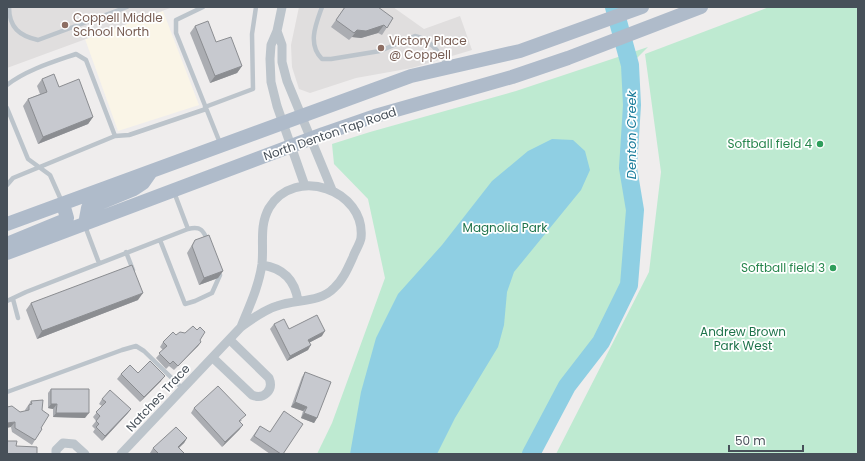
<svg xmlns="http://www.w3.org/2000/svg" width="865" height="461" font-family="Poppins,sans-serif">
  <style>
    .commercial { fill: #faf5e7 }
    .education { fill: #e0dede }
    .green { fill: #beead1 }
    .water { fill: #8fcfe3 }
    .lines { fill: none; stroke-linecap: round; stroke-linejoin: round }
    .river { stroke: #8fcfe3; stroke-width: 18 }
    .lane { stroke: #bcc4cb; stroke-width: 4.5 }
    .street { stroke: #bcc4cb; stroke-width: 9 }
    .primary { stroke: #afbbca; stroke-width: 14 }
    .wall { fill: #abadb2 }
    .shaded-wall { fill: #8b8d91 }
    .building { fill: #c7c9cf; stroke: #8b8d91 }
    .education-dot { fill: #8d6e63; stroke: #fff; stroke-width: 1.5 }
    .leisure-dot { fill: #2e9e5b; stroke: #fff; stroke-width: 1.5 }
    .labels { text-anchor: middle; stroke-width: 3.5; stroke-linejoin: round; paint-order: stroke }
    .education-label { font-size: 12px; fill: #785e54; stroke: #fff; text-anchor: start }
    .street-label { font-size: 12px; fill: #475059; stroke: #fff }
    .leisure-label { font-size: 12px; fill: #27864d; stroke: #fff; text-anchor: end }
    .park-label { font-size: 12px; fill: #1e734b; stroke: #fff }
    .water-label { font-size: 13px; font-style: italic; fill: #187b9a; stroke: #fff }
  </style>
  <rect width="100%" height="100%" fill="#efeded"/>
  <!-- commercial -->
  <path class="commercial" d="M 163,11 L 199,105 L 118,131 L 85,39 Z"/>
  <!-- education -->
  <path class="education" d="M 7,7 L 173,7 L 7,68 Z
    M 299,7 L 393,7 L 424,29 L 460,16 L 472,50 L 412,68 L 356,78 L 310,93 L 299,89 L 292,67 L 291,45 Z"/>
  <!-- green -->
  <path class="green" d="M 769,7 L 858,7 L 858,454 L 556,454 L 649,272 L 661,172 L 645,54 Z
    M 648,47 L 630,65 L 632,105 L 628,168 L 635,210 L 629,285 L 601,342 L 567,386 L 531,454 L 317,454 L 332,423 L 385,278 L 368,199 L 334,164 L 332,144 L 370,132 L 516,91 Z"/>
  <!-- water -->
  <path class="water" d="M 552,139 L 573,140 L 585,151 L 590,170 L 581,190 L 514,272 L 507,292 L 504,325 L 498,347 L 455,418 L 437,454 L 350,454 L 361,392 L 376,338 L 398,294 L 442,245 L 492,181 L 528,151 Z"/>
  <g class="lines">
    <!-- river -->
    <path class="river" d="M 531,454 L 567,386 L 601,342 L 629,285 L 635,210 L 628,168 L 632,105 L 630,65 L 614,7"/>
    <!-- lane -->
    <path class="lane" d="M 9,7 C 9,28 20,36 38,40 L 127,7
      M 203,7 L 176,20 L 176,33 L 220,143
      M 322,7 C 316,24 307,44 322,59 L 331,59 L 380,51 L 415,36 C 431,40 440,52 447,66
      M 7,85 C 26,70 53,62 76,54 L 86,60 L 115,136
      M 205,107 L 253,89 L 252,34 L 256,7
      M 7,108 L 28,159 L 50,175 L 62,202
      M 7,185 L 13,178 L 115,136 L 129,135 L 206,109
      M 85,226 L 99,263
      M 188,229 C 201,226 203,230 208,241
      M 160,240 L 185,304 L 195,301 L 212,293 L 220,275 L 218,271
      M 126,252 L 133,270
      M 13,299 L 18,318
      M 7,301 L 26,292 L 188,229 L 174,192
      M 7,392 L 122,350 L 136,346 L 144,351 L 183,389"/>
    <!-- street -->
    <path class="street" d="M 282,7 L 277,31 L 271,45 L 270,59 L 271,82 L 277,106 L 305,186
      M 277,31 L 282,45 L 282,62 L 287,81 L 332,190
      M 262,265 C 283,268 295,280 298,301
      M 213,358 L 252,395 C 264,400 274,390 269,378 L 230,340
      M 56,454 L 56,450 L 63,443 L 74,444 L 85,454
      M 121,454 L 241,327 C 252,319 264,310 277,306 C 296,299 320,303 334,288 C 343,280 348,268 353,257 C 355,251 360,244 361,238 C 366,190 295,165 269,208 C 259,226 264,244 262,264 C 259,286 249,307 241,327"/>
    <!-- primary -->
    <path class="primary" d="M 7,224 L 411,76 L 520,51 L 642,7
      M 85,224 L 88,208 L 134,189 L 143,183 L 150,173
      M 7,244 L 63,221 L 67,218 L 63,204
      M 7,253 L 323,134 L 375,116 L 512,77 L 568,58 L 701,7"/>
  </g>
  <!-- wall -->
  <path class="wall" d="M 345,7 L 393,18 L 382,35 L 378,33 L 361,38 L 352,37 L 349,40 L 331,27 Z
    M 195,26 L 242,66 L 237,73 L 210,83 L 190,33 Z
    M 42,79 L 59,87 L 93,117 L 88,124 L 38,144 L 23,106 L 28,99 L 40,94 L 37,86 Z
    M 195,240 L 223,271 L 218,278 L 199,285 L 187,253 Z
    M 138,300 L 37,339 L 26,310 L 31,303 Z
    M 274,324 L 289,329 L 322,336 L 310,342 L 308,350 L 287,361 L 270,329 Z
    M 200,340 L 201,342 L 198,346 L 174,370 L 169,366 L 166,369 L 156,358 L 163,350 L 160,347 L 163,342 Z
    M 305,372 L 317,418 L 314,423 L 301,418 L 303,411 L 291,407 L 302,377 Z
    M 138,373 L 161,381 L 140,402 L 117,379 L 121,374 Z
    M 51,389 L 85,418 L 53,417 L 53,409 L 48,408 L 48,393 Z
    M 102,399 L 131,409 L 127,414 L 102,441 L 93,432 L 95,429 L 92,426 L 96,421 L 93,417 L 102,406 L 99,404 Z
    M 31,401 L 41,428 L 35,440 L 32,445 L 12,432 L 11,427 L 20,412 L 25,411 L 25,410 Z
    M 194,408 L 242,420 L 240,422 L 243,425 L 239,430 L 222,447 L 191,413 Z
    M 260,426 L 283,454 L 270,454 L 250,440 Z
    M 187,438 L 184,443 L 179,448 L 185,454 L 151,454 L 150,453 L 153,448 Z"/>
  <!-- shaded-wall -->
  <path class="shaded-wall" d="M 384,25 L 378,33 L 361,38 L 352,37 L 357,30 Z
    M 242,66 L 237,73 L 210,83 L 215,76 Z
    M 93,117 L 88,124 L 38,144 L 43,137 Z
    M 223,271 L 218,278 L 199,285 L 204,278 Z
    M 143,293 L 138,300 L 37,339 L 42,331 Z
    M 325,331 L 322,336 L 305,345 L 308,340 Z
    M 201,342 L 198,346 L 174,370 L 178,366 Z
    M 311,345 L 308,350 L 287,361 L 290,356 Z
    M 165,376 L 161,381 L 140,402 L 144,397 Z
    M 295,402 L 307,407 L 303,411 L 291,407 Z
    M 51,404 L 57,404 L 53,409 L 48,408 Z
    M 131,409 L 127,414 L 102,441 L 105,436 Z
    M 56,413 L 89,413 L 85,418 L 53,417 Z
    M 304,413 L 317,418 L 314,423 L 301,418 Z
    M 15,422 L 11,427 L 7,428 L 7,423 Z
    M 243,425 L 239,430 L 222,447 L 225,442 Z
    M 187,438 L 184,443 L 174,452 L 178,447 Z"/>
  <!-- building -->
  <path class="building" d="M 345,7 L 378,7 L 393,18 L 387,28 L 384,25 L 366,31 L 357,30 L 354,33 L 336,20 Z
    M 208,21 L 216,42 L 231,37 L 242,66 L 215,76 L 195,26 Z
    M 54,74 L 59,87 L 79,79 L 93,117 L 43,137 L 28,99 L 47,92 L 42,79 Z
    M 209,235 L 223,271 L 204,278 L 192,246 L 195,240 Z
    M 132,265 L 143,293 L 42,331 L 31,303 Z
    M 317,315 L 325,331 L 308,340 L 311,345 L 290,356 L 274,324 L 284,319 L 289,329 Z
    M 193,326 L 197,330 L 200,327 L 205,332 L 200,340 L 201,342 L 178,366 L 173,361 L 170,364 L 159,353 L 167,346 L 163,342 L 173,332 L 176,335 L 180,332 L 185,333 Z
    M 150,361 L 165,376 L 144,397 L 121,374 L 130,365 L 138,373 Z
    M 305,372 L 331,382 L 317,418 L 304,413 L 307,407 L 295,402 Z
    M 218,386 L 246,415 L 239,421 L 243,425 L 225,442 L 194,408 Z
    M 51,389 L 89,389 L 89,413 L 56,413 L 57,404 L 51,404 Z
    M 110,390 L 131,409 L 105,436 L 96,427 L 99,424 L 96,421 L 100,416 L 96,412 L 106,402 L 102,399 Z
    M 43,400 L 42,410 L 49,415 L 41,428 L 42,429 L 35,440 L 15,428 L 15,422 L 7,423 L 7,407 L 12,406 L 20,412 L 29,410 L 29,405 L 32,404 L 31,401 Z
    M 284,411 L 303,424 L 283,454 L 281,454 L 254,436 L 260,426 L 270,432 Z
    M 176,427 L 187,438 L 178,447 L 185,454 L 159,454 L 153,448 Z
    M 7,441 L 17,441 L 16,446 L 37,447 L 37,454 L 7,454 Z"/>
  <!-- markers -->
  <g class="education-dot">
    <circle cx="65" cy="25" r="4"/>
    <circle cx="381" cy="48" r="4"/>
  </g>
  <g class="leisure-dot">
    <circle cx="820" cy="144" r="4"/>
    <circle cx="833" cy="268" r="4"/>
  </g>
  <g class="labels">
    <!-- education labels -->
    <g class="education-label">
      <text x="73" y="22">Coppell Middle<tspan x="73" dy="14">School North</tspan></text>
      <text x="389" y="45">Victory Place<tspan x="389" dy="14">@ Coppell</tspan></text>
    </g>
    <!-- street labels -->
    <g class="street-label">
      <text transform="translate(330 134) rotate(-19)" y="4">North Denton Tap Road</text>
      <text transform="translate(158 398) rotate(-47)" y="4">Natches Trace</text>
    </g>
    <!-- leisure labels -->
    <g class="leisure-label">
      <text x="812" y="148">Softball field 4</text>
      <text x="825" y="272">Softball field 3</text>
    </g>
    <!-- park labels -->
    <g class="park-label">
      <text x="505" y="232">Magnolia Park</text>
      <text x="743" y="336">Andrew Brown<tspan x="743" dy="14">Park West</tspan></text>
    </g>
    <!-- water labels -->
    <g class="water-label">
      <text transform="translate(631 135) rotate(-90)" y="5">Denton Creek</text>
    </g>
  </g>
  <!-- border -->
  <rect width="865" height="461" fill="none" stroke="#475059" stroke-width="16"/>
  <!-- scale -->
  <path d="M729 445v6h74v-6" fill="none" stroke="#475059" stroke-width="2"/>
  <text x="735" y="445" font-size="12" fill="#475059" stroke="#ffffff" stroke-width="3" paint-order="stroke">50 m</text>
</svg>
